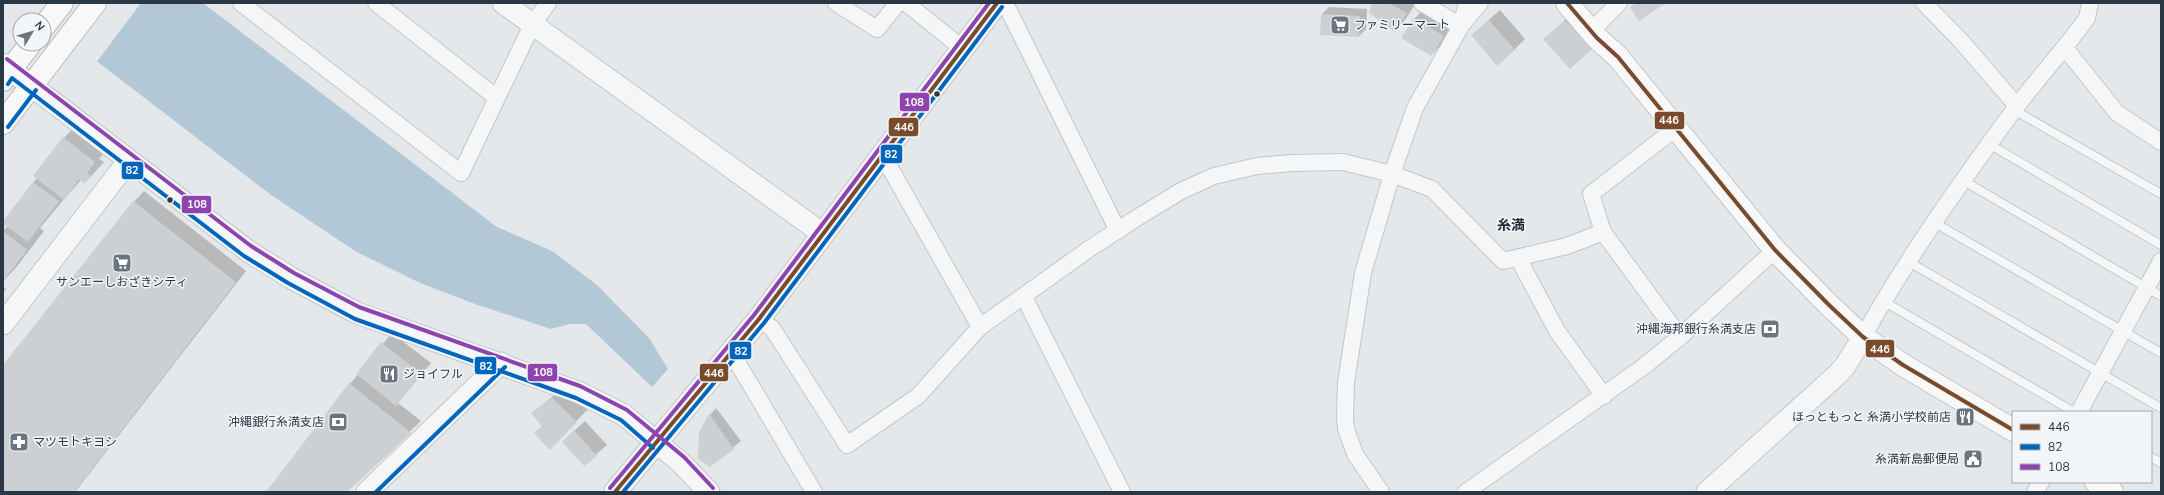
<svg xmlns="http://www.w3.org/2000/svg" width="2164" height="495" font-family="'Nunito Sans','Noto Sans JP',sans-serif">
  <style>
    .water { fill: #b3c8d6 }
    .pier { fill: #e5e8ea }
    .shadow { fill: #0003 }
    .building { fill: #cdd0d3 }
    .lines { fill: none; stroke-linecap: round; stroke-linejoin: round }
    .service-casing { stroke: #c3c6c8; stroke-width: 10 }
    .minor-casing { stroke: #c3c6c8; stroke-width: 18 }
    .tertiary-casing { stroke: #c3c6c8; stroke-width: 23 }
    .secondary-casing { stroke: #c3c6c8; stroke-width: 24 }
    .primary-casing { stroke: #c1c5c8; stroke-width: 24 }
    .trunk-casing { stroke: #b7bbbf; stroke-width: 24 }
    .service { stroke: #f4f6f7; stroke-width: 8 }
    .minor { stroke: #f4f6f7; stroke-width: 16 }
    .tertiary { stroke: #f4f6f7; stroke-width: 21 }
    .secondary { stroke: #f8f8f8; stroke-width: 22 }
    .primary { stroke: #f8f8f8; stroke-width: 22 }
    .trunk { stroke: #f8f8f8; stroke-width: 22 }
    .bus-1-casing { stroke: #f3f6f9; stroke-width: 7 }
    .bus-2-casing { stroke: #f3f6f9; stroke-width: 7 }
    .bus-3-casing { stroke: #f3f6f9; stroke-width: 7 }
    .bus-1 { stroke: #7a4b2a; stroke-width: 4 }
    .bus-2 { stroke: #0065bd; stroke-width: 4 }
    .bus-3 { stroke: #8e44ad; stroke-width: 4 }
    .bus-dot { fill: #2a3745; stroke: #f3f6f9; stroke-width: 1.5 }
    .labels { text-anchor: middle; stroke-width: 3; stroke-linejoin: round; paint-order: stroke }
    .poi-label { font-size: 12px; fill: #2a3745; stroke: #f3f6f9; text-anchor: end }
    .quarter-label { font-size: 14px; font-weight: bold; fill: #1c2836; stroke: #f3f6f9 }
    .line-badge { stroke: #f3f6f9; stroke-width: 1.5 }
    .badge-label { font-size: 11px; text-anchor: middle; font-weight: bold; fill: #fff }
  </style>
  <rect width="100%" height="100%" fill="#e5e8ea"/>
  <!-- water -->
  <path class="water" d="M 21,3 L 203,3 L 497,227 L 552,251 L 597,285 L 649,338 L 668,369 L 652,387 L 586,324 L 570,324 L 551,329 L 475,304 L 420,283 L 355,251 L 271,195 Z"/>
  <!-- pier -->
  <path class="pier" d="M 19,3 L 141,3 L 96,63 Z"/>
  <!-- shadow -->
  <path class="shadow" d="M 1373,3 L 1416,3 L 1405,20 L 1395,31 Z
    M 1329,7 L 1367,9 L 1366,29 L 1359,36 L 1322,14 Z
    M 1425,8 L 1453,25 L 1441,45 L 1431,55 L 1403,37 L 1415,18 Z
    M 1500,10 L 1525,39 L 1514,50 L 1472,35 Z
    M 1576,10 L 1601,38 L 1591,49 L 1555,29 Z
    M 77,124 L 108,148 L 99,159 L 104,162 L 85,183 L 81,180 L 65,198 L 40,228 L 44,231 L 15,269 L 3,281 L 3,231 L 8,226 L 3,223 L 37,178 L 64,138 Z
    M 144,191 L 246,271 L 75,492 L 3,492 L 3,367 L 134,202 Z
    M 3,287 L 6,289 L 3,293 Z
    M 392,333 L 431,363 L 398,403 L 421,421 L 346,492 L 268,492 L 350,384 Z
    M 566,385 L 589,408 L 563,435 L 543,426 L 533,413 Z
    M 716,408 L 741,441 L 710,466 L 700,432 L 710,415 Z
    M 585,421 L 607,445 L 584,465 L 574,431 Z"/>
  <!-- building -->
  <path class="building" d="M 1372,3 L 1388,3 L 1407,13 L 1395,32 L 1369,13 Z
    M 1636,3 L 1666,3 L 1639,21 L 1630,7 Z
    M 1321,14 L 1360,16 L 1359,37 L 1320,35 Z
    M 1414,18 L 1444,36 L 1431,56 L 1401,38 Z
    M 1489,20 L 1515,50 L 1497,66 L 1471,35 Z
    M 1565,20 L 1592,49 L 1570,69 L 1543,39 Z
    M 63,137 L 95,162 L 87,173 L 91,176 L 85,184 L 79,179 L 64,200 L 33,176 Z
    M 33,182 L 59,201 L 28,242 L 3,224 L 3,221 Z
    M 133,201 L 236,282 L 74,492 L 3,492 L 3,365 Z
    M 3,231 L 27,250 L 3,281 Z
    M 381,342 L 421,374 L 396,406 L 356,374 Z
    M 349,383 L 411,433 L 347,492 L 266,492 Z
    M 552,398 L 577,422 L 550,450 L 534,433 L 542,426 L 531,413 Z
    M 709,414 L 734,449 L 710,467 L 698,459 L 699,432 Z
    M 574,430 L 597,456 L 584,466 L 562,442 Z"/>
  <g class="lines">
    <!-- service casing -->
    <g class="service-casing">
      <path id="service" d="M 2014,110 L 2161,194
        M 1989,144 L 2161,245
        M 1964,181 L 2161,296
        M 1935,223 L 2161,353
        M 1909,262 L 2161,408
        M 1883,301 L 2074,412
        M 2151,457 L 2161,463"/>
    </g>
    <!-- minor casing -->
    <g class="minor-casing">
      <path id="minor" d="M 241,3 L 461,173 L 532,25 L 548,3
        M 376,3 L 497,98
        M 836,3 L 877,29 L 898,3
        M 906,3 L 962,48
        M 1005,3 L 1118,231
        M 1422,3 L 1461,26
        M 1924,3 L 1962,42 L 2017,106
        M 1463,23 L 1480,3
        M 1598,24 L 1619,3
        M 2065,48 L 2117,113 L 2161,142
        M 882,154 L 980,327
        M 1603,232 L 1680,337
        M 1518,258 L 1557,331 L 1604,396
        M 1024,297 L 1122,492
        M 759,319 L 772,328 L 847,445 L 918,396 L 980,327 L 1089,249 L 1135,219 L 1181,191 L 1214,176 L 1257,166 L 1292,163 L 1343,162 L 1392,174 L 1432,189 L 1503,261 L 1567,246 L 1603,232 L 1591,194 L 1676,128
        M 1863,337 C 1907,258 1960,183 2014,110 C 2037,79 2064,50 2087,18 L 2090,3
        M 731,355 L 740,367 L 814,492
        M 2079,412 L 2161,261
        M 1381,492 L 1355,454 L 1346,429 L 1345,418 L 1346,382 L 1363,273 L 1392,174 L 1415,108 L 1461,26 L 1467,3
        M 1466,492 L 1643,367 L 1680,337 L 1775,250
        M 2035,492 L 2041,482"/>
    </g>
    <!-- tertiary casing -->
    <g class="tertiary-casing">
      <path id="tertiary" d="M 503,3 L 823,234
        M 3,64 L 248,251 L 291,278 L 357,313 L 578,392 L 624,415 L 680,462 L 709,492
        M 3,324 L 129,160
        M 367,492 L 501,363
        M 1707,492 L 1838,374 L 1845,366 L 1863,337"/>
    </g>
    <!-- secondary casing -->
    <g class="secondary-casing">
      <path id="secondary" d="M 615,492 L 759,319 L 997,3"/>
    </g>
    <!-- primary casing -->
    <g class="primary-casing">
      <path id="primary" d="M 1567,3 L 1597,38 L 1618,57 L 1775,250 L 1829,305 L 1863,337 L 1903,365 L 2013,430
        M 2096,482 L 2112,492"/>
    </g>
    <!-- trunk casing -->
    <g class="trunk-casing">
      <path id="trunk" d="M 44,26 L 62,3
        M 3,80 L 30,44
        M 3,123 L 95,3"/>
    </g>
    <!-- service -->
    <use href="#service" class="service"/>
    <!-- minor -->
    <use href="#minor" class="minor"/>
    <!-- tertiary -->
    <use href="#tertiary" class="tertiary"/>
    <!-- secondary -->
    <use href="#secondary" class="secondary"/>
    <!-- primary -->
    <use href="#primary" class="primary"/>
    <!-- trunk -->
    <use href="#trunk" class="trunk"/>
    <!-- bus-1 casing -->
    <g class="bus-1-casing">
      <path id="bus-1" d="M 1567,3 L 1597,38 L 1618,57 L 1775,250 L 1829,305 L 1863,337 L 1903,365 L 2013,430
        M 615,492 L 759,319 L 997,3"/>
    </g>
    <!-- bus-2 casing -->
    <g class="bus-2-casing">
      <path id="bus-2" d="M 8,84 L 12,78 L 244,256 L 288,283 L 355,319 L 576,398 L 621,420 L 653,448
        M 8,127 L 36,90
        M 376,492 L 505,367
        M 623,492 L 764,323 L 1002,7"/>
    </g>
    <!-- bus-3 casing -->
    <g class="bus-3-casing">
      <path id="bus-3" d="M 7,59 L 251,246 L 294,273 L 359,307 L 580,386 L 627,410 L 684,457 L 713,488
        M 610,488 L 754,315 L 989,3"/>
    </g>
    <!-- bus-1 -->
    <use href="#bus-1" class="bus-1"/>
    <!-- bus-2 -->
    <use href="#bus-2" class="bus-2"/>
    <!-- bus-3 -->
    <use href="#bus-3" class="bus-3"/>
  </g>
  <!-- icons -->
  <defs>
    <g id="supermarket-square" transform="scale(1)"><rect x="-9" y="-9" width="18" height="18" rx="4" fill="#6b757f" stroke="#f3f6f9"/><path d="M-6-5.5h2.5l.6 2H6L4.5 2H-2.5L-4.4-4H-6ZM-1.5 3.2a1.3 1.3 0 1 0 .1 0ZM3 3.2a1.3 1.3 0 1 0 .1 0Z" fill="#fff"/></g>
    <g id="bank-square" transform="scale(1)"><rect x="-9" y="-9" width="18" height="18" rx="4" fill="#6b757f" stroke="#f3f6f9"/><path d="M-6-4H6V4H-6ZM0-2.3a2.3 2.3 0 1 0 0 4.6a2.3 2.3 0 1 0 0-4.6Z" fill="#fff"/></g>
    <g id="restaurant-square" transform="scale(1)"><rect x="-9" y="-9" width="18" height="18" rx="4" fill="#6b757f" stroke="#f3f6f9"/><path d="M-5-6h1v4h1v-4h1v4h1v-4h1v5L-1.5 .5V6h-2V.5L-5-1ZM5-6V6H3V1.5H1.5Q1.5-4 5-6Z" fill="#fff"/></g>
    <g id="pharmacy-square" transform="scale(1)"><rect x="-9" y="-9" width="18" height="18" rx="4" fill="#6b757f" stroke="#f3f6f9"/><path d="M-2-6h4v4h4v4h-4v4h-4v-4h-4v-4h4Z" fill="#fff"/></g>
    <g id="civic-square" transform="scale(1)"><rect x="-9" y="-9" width="18" height="18" rx="4" fill="#6b757f" stroke="#f3f6f9"/><path d="M-.6-6.5H3V-4.5H.6V-3L4-1V1h2V6H-6V1h2V-1L-.6-3ZM-1.2 2.5V6h2.4V2.5Z" fill="#fff"/></g>
  </defs>
  <g fill-rule="evenodd">
    <use href="#supermarket-square" x="1340" y="25"/>
    <use href="#supermarket-square" x="122" y="263"/>
    <use href="#bank-square" x="1770" y="329"/>
    <use href="#restaurant-square" x="389" y="374"/>
    <use href="#restaurant-square" x="1965" y="417"/>
    <use href="#bank-square" x="338" y="422"/>
    <use href="#pharmacy-square" x="19" y="442"/>
    <use href="#civic-square" x="1973" y="459"/>
  </g>
  <!-- markers -->
  <g class="bus-dot">
    <circle cx="937" cy="94" r="3.5"/>
    <circle cx="170" cy="200" r="3.5"/>
  </g>
  <g class="labels">
    <!-- poi labels -->
    <g class="poi-label">
      <text x="1354" y="29" text-anchor="start">ファミリーマート</text>
      <text x="122" y="286" text-anchor="middle">サンエーしおざきシティ</text>
      <text x="1756" y="333">沖縄海邦銀行糸満支店</text>
      <text x="403" y="378" text-anchor="start">ジョイフル</text>
      <text x="1951" y="421">ほっともっと 糸満小学校前店</text>
      <text x="324" y="426">沖縄銀行糸満支店</text>
      <text x="33" y="446" text-anchor="start">マツモトキヨシ</text>
      <text x="1959" y="463">糸満新島郵便局</text>
    </g>
    <!-- quarter labels -->
    <g class="quarter-label">
      <text x="1511" y="230">糸満</text>
    </g>
  </g>
  <g class="line-badge">
    <rect x="899" y="92" width="31" height="20" rx="4" fill="#8e44ad"/>
    <rect x="1654" y="111" width="31" height="19" rx="4" fill="#7a4b2a"/>
    <rect x="888" y="117" width="31" height="20" rx="4" fill="#7a4b2a"/>
    <rect x="880" y="144" width="23" height="20" rx="4" fill="#0065bd"/>
    <rect x="121" y="161" width="23" height="19" rx="4" fill="#0065bd"/>
    <rect x="181" y="195" width="31" height="19" rx="4" fill="#8e44ad"/>
    <rect x="1865" y="339" width="30" height="19" rx="4" fill="#7a4b2a"/>
    <rect x="729" y="341" width="23" height="19" rx="4" fill="#0065bd"/>
    <rect x="474" y="356" width="23" height="19" rx="4" fill="#0065bd"/>
    <rect x="527" y="363" width="31" height="19" rx="4" fill="#8e44ad"/>
    <rect x="699" y="363" width="30" height="19" rx="4" fill="#7a4b2a"/>
  </g>
  <g class="badge-label">
    <text x="914" y="106">108</text>
    <text x="1669" y="124">446</text>
    <text x="904" y="131">446</text>
    <text x="891" y="158">82</text>
    <text x="132" y="174">82</text>
    <text x="197" y="208">108</text>
    <text x="1880" y="353">446</text>
    <text x="741" y="355">82</text>
    <text x="486" y="370">82</text>
    <text x="543" y="376">108</text>
    <text x="714" y="377">446</text>
  </g>
  <!-- border -->
  <rect width="2164" height="495" fill="none" stroke="#2a3745" stroke-width="8"/>
  <!-- legend -->
  <rect x="2012" y="411" width="140" height="72" fill="#f3f6f9" stroke="#a3aab1"/>
  <rect x="2020" y="424" width="20" height="6" fill="#7a4b2a" stroke="#a3aab1"/>
  <text x="2048" y="431" font-size="12" fill="#2a3745">446</text>
  <rect x="2020" y="444" width="20" height="6" fill="#0065bd" stroke="#a3aab1"/>
  <text x="2048" y="451" font-size="12" fill="#2a3745">82</text>
  <rect x="2020" y="464" width="20" height="6" fill="#8e44ad" stroke="#a3aab1"/>
  <text x="2048" y="471" font-size="12" fill="#2a3745">108</text>
  <!-- north arrow -->
  <g transform="translate(32 32) rotate(52)"><circle r="19" fill="#f3f6f9" stroke="#a3aab1"/>
  <path d="M0-3L7 15L0 10L-7 15Z" fill="#6b757f"/>
  <text y="-6" font-size="11" font-weight="bold" text-anchor="middle" fill="#2a3745">N</text>
  </g>
</svg>
